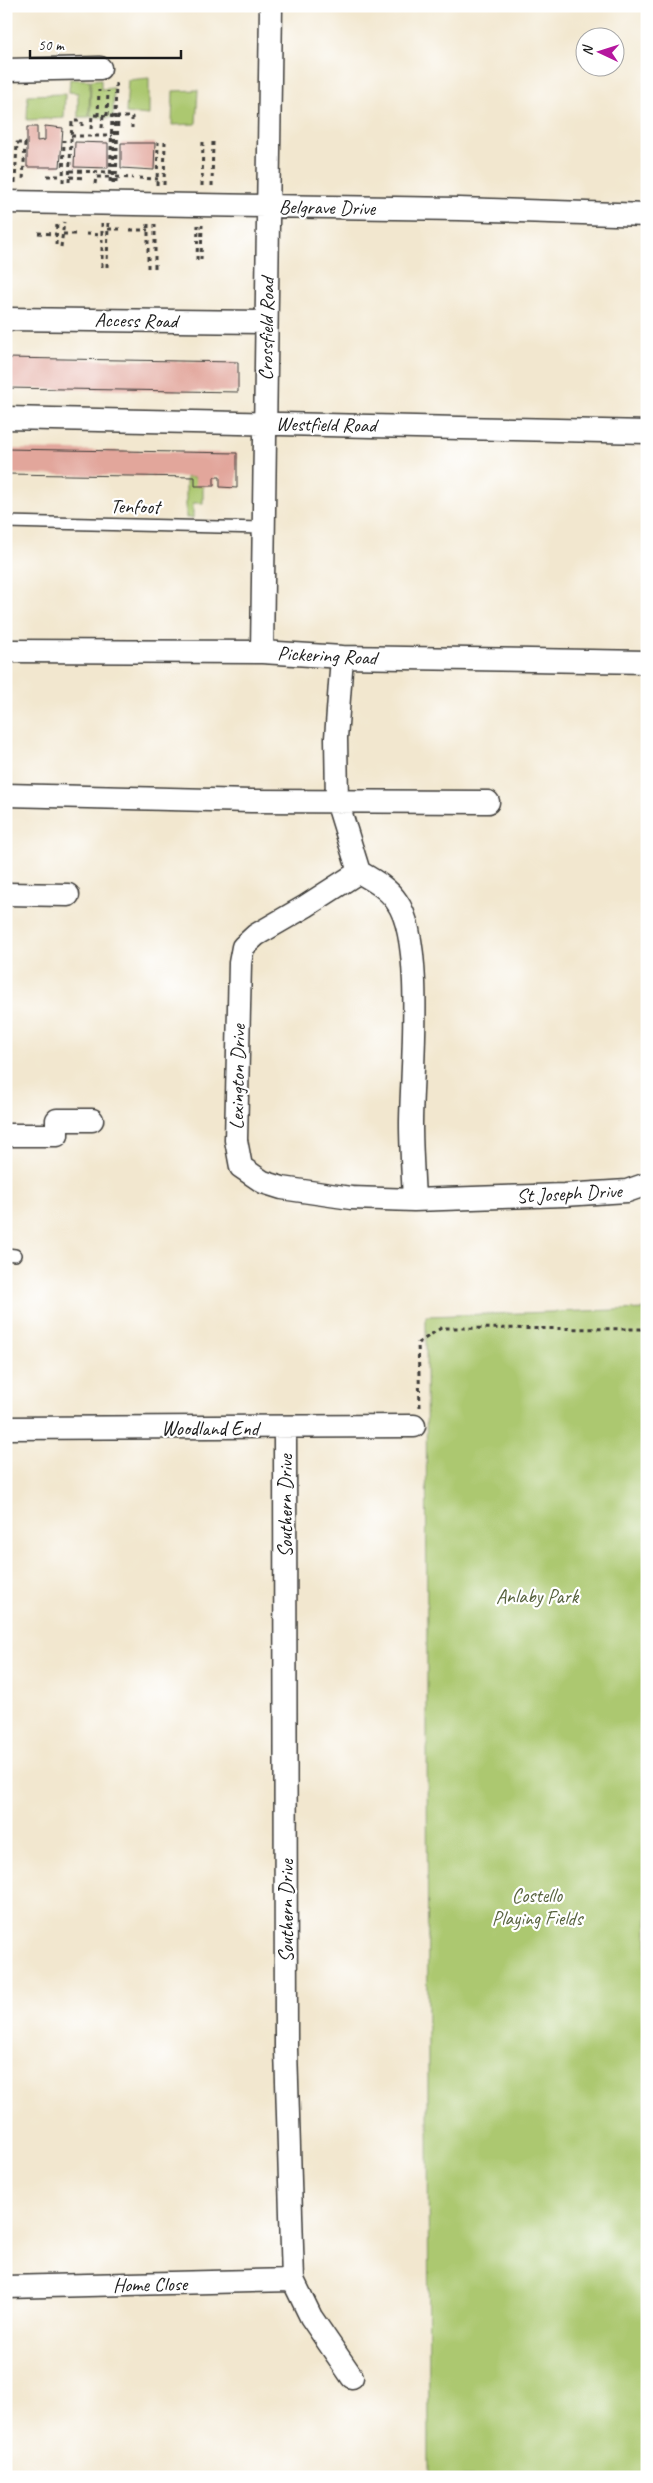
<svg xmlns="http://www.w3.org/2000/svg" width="653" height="2483" font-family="Caveat,sans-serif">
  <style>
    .green { fill: #acc86f; stroke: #647246 }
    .building { fill: #e2a69b }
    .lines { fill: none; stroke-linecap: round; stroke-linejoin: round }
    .service-casing { stroke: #3c3a37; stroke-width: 14 }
    .minor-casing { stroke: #3c3a37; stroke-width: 25 }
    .path { stroke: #3c3a37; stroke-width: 3; stroke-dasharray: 4 4; stroke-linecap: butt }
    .service { stroke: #fff; stroke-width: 11 }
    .minor { stroke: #fff; stroke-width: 22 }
    .labels { text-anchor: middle; stroke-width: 4.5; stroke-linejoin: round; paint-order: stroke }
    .street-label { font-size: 20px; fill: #1c1c1c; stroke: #fff }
    .park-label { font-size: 20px; fill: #56613d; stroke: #fff }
  </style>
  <rect width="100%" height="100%" fill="#fff"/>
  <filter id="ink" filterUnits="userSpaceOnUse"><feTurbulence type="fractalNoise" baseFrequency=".02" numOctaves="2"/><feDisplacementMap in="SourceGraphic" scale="10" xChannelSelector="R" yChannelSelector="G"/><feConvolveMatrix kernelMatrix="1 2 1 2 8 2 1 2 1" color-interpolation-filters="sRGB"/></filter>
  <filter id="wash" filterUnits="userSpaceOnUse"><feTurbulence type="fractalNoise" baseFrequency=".0096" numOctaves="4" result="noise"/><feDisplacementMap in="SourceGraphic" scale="20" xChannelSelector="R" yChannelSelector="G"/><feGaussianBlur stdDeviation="1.12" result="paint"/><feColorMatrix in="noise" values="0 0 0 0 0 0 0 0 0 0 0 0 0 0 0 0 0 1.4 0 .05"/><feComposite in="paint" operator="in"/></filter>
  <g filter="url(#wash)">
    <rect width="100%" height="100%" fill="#f2e7cf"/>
    <!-- green -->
    <path class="green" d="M 149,78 L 149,115 L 126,113 L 128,80 Z
      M 70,79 L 90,80 L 89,117 L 78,117 L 78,93 L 69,92 Z
      M 101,79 L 101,89 L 114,88 L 113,118 L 90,117 L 91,80 Z
      M 198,90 L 196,124 L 172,125 L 173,91 Z
      M 65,94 L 64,118 L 27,120 L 28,95 Z
      M 186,477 L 195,477 L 196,486 L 203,486 L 203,503 L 193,503 L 193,518 L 186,518 Z
      M 647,1309 L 647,2477 L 429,2477 L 426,1316 Z"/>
    <g id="blocks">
      <!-- building -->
      <path class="building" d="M 45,126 L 63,128 L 60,167 L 27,167 L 27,127 L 37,127 L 37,141 L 45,140 Z
        M 75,142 L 108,143 L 108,168 L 74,167 Z
        M 121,143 L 155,143 L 154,170 L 121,168 Z
        M 6,358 L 238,362 L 238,392 L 6,388 Z
        M 6,449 L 237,453 L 237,488 L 220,487 L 220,477 L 214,477 L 214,486 L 195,486 L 195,477 L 6,474 Z"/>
    </g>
  </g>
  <g filter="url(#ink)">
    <use href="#blocks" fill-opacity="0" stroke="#3c3a37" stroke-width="1"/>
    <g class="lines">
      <!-- service casing -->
      <g class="service-casing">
        <path id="service" d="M 6,522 L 263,528
          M 6,1254 L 15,1255"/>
      </g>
      <!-- minor casing -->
      <g class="minor-casing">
        <path id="minor" d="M 6,70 L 100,68
          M 6,202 L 459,209 L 647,215
          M 6,319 L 266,322
          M 6,418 L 647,432
          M 6,651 L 262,652 L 342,657 L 647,662
          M 262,652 L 271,6
          M 342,657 L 336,738 L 337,801 L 359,872 L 306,906 L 256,935 L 243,947 L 240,963 L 236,1140 L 241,1167 L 263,1182 L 282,1188 L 351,1198 L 414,1200 L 564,1195 L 627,1191 L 647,1184
          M 6,795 L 251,801 L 488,802
          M 359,872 C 373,880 388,888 397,902 C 425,941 411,1074 411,1124 C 411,1149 413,1175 414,1200
          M 6,894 L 68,895
          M 6,1135 L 57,1135 L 57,1120 L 92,1120
          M 6,1428 L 414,1426
          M 285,1428 L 286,2049 L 293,2280 L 311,2317 L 352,2377
          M 6,2287 L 293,2280"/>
      </g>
      <!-- path -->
      <path class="path" d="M 98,116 L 99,90
        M 107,116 L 108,91
        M 102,128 L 103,116
        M 91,129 L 92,115 L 112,116 L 110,184
        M 71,136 L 112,136
        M 70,171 L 111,172
        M 47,176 L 63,176
        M 70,177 L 85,178
        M 116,177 L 133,178
        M 139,178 L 158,179
        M 63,182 L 64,140
        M 69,182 L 72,121 L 82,121 L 82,128
        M 15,183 L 17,143 L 25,143 L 23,181
        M 113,183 L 116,82
        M 116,183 L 118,117 L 132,117 L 132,128
        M 95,184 L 96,177 L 110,177
        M 157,185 L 158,142
        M 164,185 L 165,142
        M 202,186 L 203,141
        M 212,186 L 213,141
        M 102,223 L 102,267
        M 148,224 L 148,268
        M 155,224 L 155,268
        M 108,229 L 124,229
        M 130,230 L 148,230
        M 38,233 L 56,234
        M 63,234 L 76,234
        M 86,234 L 102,235
        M 56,245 L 57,222
        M 61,247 L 64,222
        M 197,260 L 198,225
        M 201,260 L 202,225
        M 107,267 L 108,223
        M 420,1407 L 418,1343 L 441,1328 L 647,1329"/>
      <!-- service -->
      <use href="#service" class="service"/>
      <!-- minor -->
      <use href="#minor" class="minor"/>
    </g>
  </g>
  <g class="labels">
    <!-- street labels -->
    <g class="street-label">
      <text transform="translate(327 207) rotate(1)" y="7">Belgrave Drive</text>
      <text transform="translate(136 320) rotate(1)" y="7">Access Road</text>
      <text transform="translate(266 329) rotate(-89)" y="7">Crossfield Road</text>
      <text transform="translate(326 424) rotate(1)" y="7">Westfield Road</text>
      <text transform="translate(135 506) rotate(1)" y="7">Tenfoot</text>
      <text transform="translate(327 655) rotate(3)" y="7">Pickering Road</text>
      <text transform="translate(237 1077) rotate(-89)" y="7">Lexington Drive</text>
      <text transform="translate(569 1193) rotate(-3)" y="7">St Joseph Drive</text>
      <text x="210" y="1435">Woodland End</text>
      <text transform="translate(285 1506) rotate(-90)" y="7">Southern Drive</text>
      <text transform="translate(286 1911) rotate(-90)" y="7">Southern Drive</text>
      <text transform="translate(150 2284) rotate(-1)" y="7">Home Close</text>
    </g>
    <!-- park labels -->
    <g class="park-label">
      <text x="537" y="1603">Anlaby Park</text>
      <text x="537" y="1902">Costello<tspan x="537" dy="23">Playing Fields</tspan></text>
    </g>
  </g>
  <!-- margin -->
  <rect width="653" height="2483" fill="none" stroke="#fff" stroke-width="25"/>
  <!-- north arrow -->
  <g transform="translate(600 52) rotate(274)"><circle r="24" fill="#ffffff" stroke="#a4a4a4"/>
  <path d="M0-4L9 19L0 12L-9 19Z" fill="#b5179e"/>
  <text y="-8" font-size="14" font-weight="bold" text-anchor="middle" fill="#1c1c1c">N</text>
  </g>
  <!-- scale -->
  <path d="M30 50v8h151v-8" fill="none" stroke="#1c1c1c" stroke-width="2.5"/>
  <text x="38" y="50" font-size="15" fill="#1c1c1c" stroke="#ffffff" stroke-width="4" paint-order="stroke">50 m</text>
</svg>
